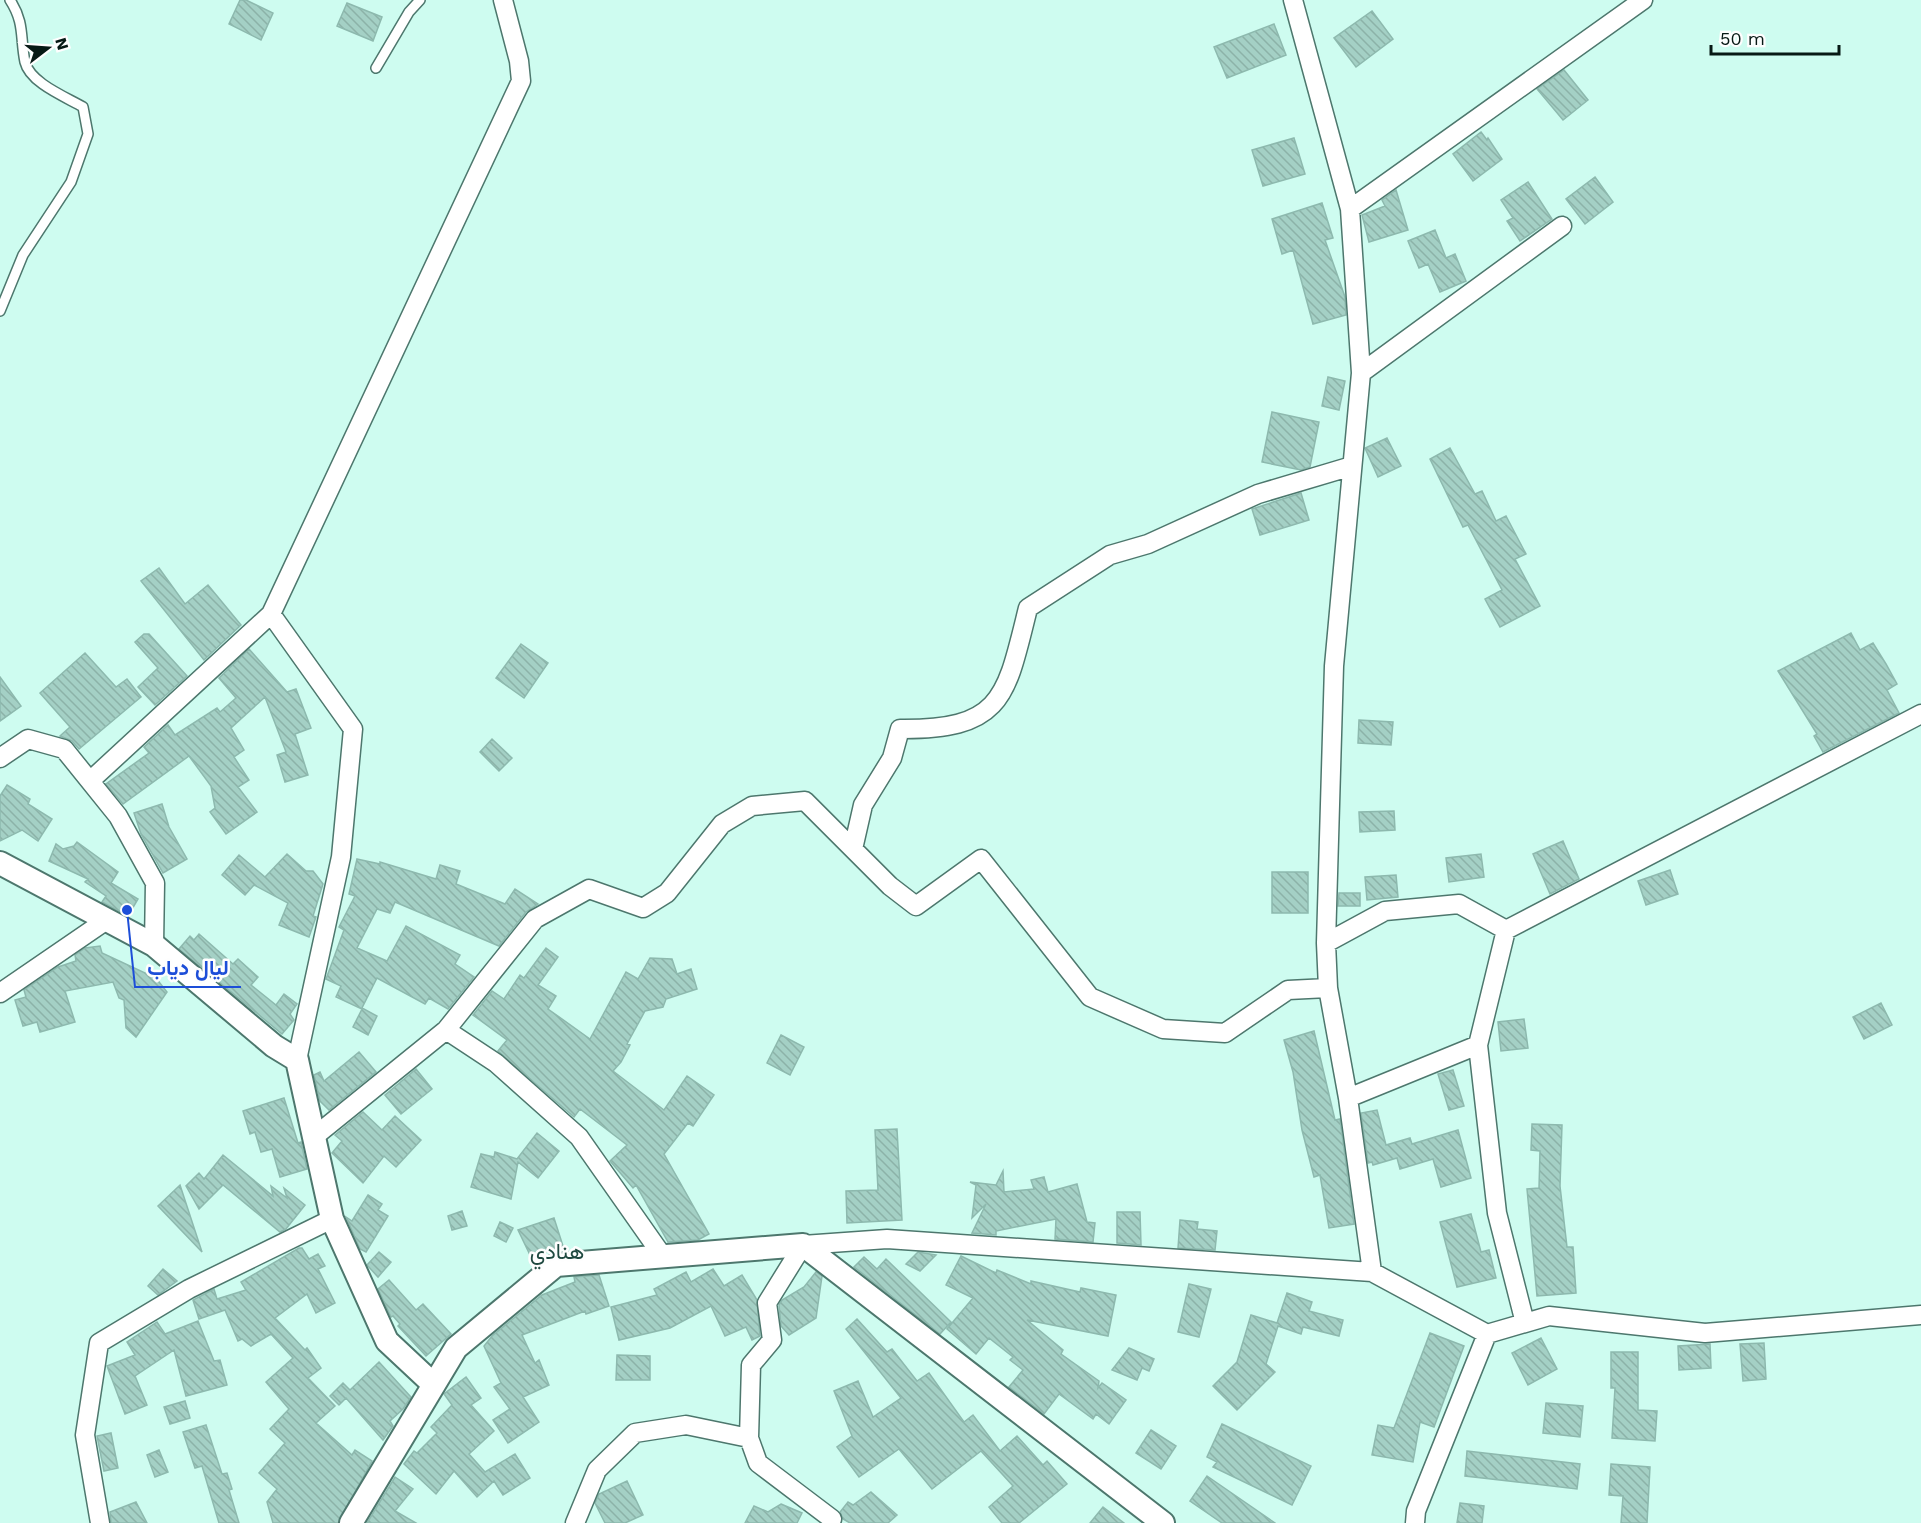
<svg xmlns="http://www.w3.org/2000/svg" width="1921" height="1523" font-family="'Work Sans',Vazirmatn,sans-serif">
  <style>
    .building { fill: url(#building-back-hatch); stroke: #8db9ae; stroke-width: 1.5 }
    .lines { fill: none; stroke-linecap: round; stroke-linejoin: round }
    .service-casing { stroke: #4d776d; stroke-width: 12 }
    .minor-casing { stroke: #4d776d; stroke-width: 21 }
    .tertiary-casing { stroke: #4d776d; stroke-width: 26 }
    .service { stroke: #fff; stroke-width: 9 }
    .minor { stroke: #fff; stroke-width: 18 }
    .tertiary { stroke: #fff; stroke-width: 22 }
    .labels { text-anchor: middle; stroke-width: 5; stroke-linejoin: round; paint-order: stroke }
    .quarter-label { font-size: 22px; fill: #1f4940; stroke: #fefefe }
    .leader { fill: none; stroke: #1d4ed8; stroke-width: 2 }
    .callout-dot { fill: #1d4ed8; stroke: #fefefe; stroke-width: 2 }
    .callout-label { font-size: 21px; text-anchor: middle; font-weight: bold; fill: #1d4ed8; stroke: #fefefe; stroke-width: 5; stroke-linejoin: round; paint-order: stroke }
  </style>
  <defs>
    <pattern id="building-back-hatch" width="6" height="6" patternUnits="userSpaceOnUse" patternTransform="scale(1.5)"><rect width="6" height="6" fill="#a4d0c5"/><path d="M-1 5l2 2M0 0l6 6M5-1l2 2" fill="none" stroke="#8cb2a8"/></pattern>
  </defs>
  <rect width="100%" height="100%" fill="#cefcf0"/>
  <!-- building -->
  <path class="building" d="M 240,0 L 246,0 L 273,13 L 261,40 L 229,24 Z
    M 347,3 L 382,17 L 373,41 L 337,26 Z
    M 1372,11 L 1393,39 L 1356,67 L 1334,38 Z
    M 1274,24 L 1286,55 L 1227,78 L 1214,47 Z
    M 1564,70 L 1588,100 L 1563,120 L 1537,89 Z
    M 1481,132 L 1487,140 L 1488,138 L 1502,159 L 1473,181 L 1453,154 Z
    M 1294,138 L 1305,174 L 1263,186 L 1252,150 Z
    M 1595,177 L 1613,202 L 1585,224 L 1566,199 Z
    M 1528,182 L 1552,219 L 1520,241 L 1507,221 L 1513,218 L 1501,200 Z
    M 1396,190 L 1408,230 L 1369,242 L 1362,215 L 1385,206 L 1382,200 Z
    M 1322,203 L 1333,238 L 1325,240 L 1345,297 L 1346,315 L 1313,324 L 1293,250 L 1282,254 L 1272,219 Z
    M 1435,230 L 1446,258 L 1455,254 L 1466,281 L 1440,292 L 1428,264 L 1419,268 L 1408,241 Z
    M 1328,377 L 1345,381 L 1339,410 L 1322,406 Z
    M 1272,412 L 1319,422 L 1310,467 L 1301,470 L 1262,462 Z
    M 1387,438 L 1401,466 L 1378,477 L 1365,448 Z
    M 1450,448 L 1475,494 L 1482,491 L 1496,521 L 1506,516 L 1526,554 L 1515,559 L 1540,606 L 1500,627 L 1485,599 L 1502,590 L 1468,525 L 1463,527 L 1430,459 Z
    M 1301,493 L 1309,520 L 1260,535 L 1252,509 Z
    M 159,568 L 185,604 L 208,585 L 241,625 L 204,660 L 141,581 Z
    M 1851,633 L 1860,650 L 1873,643 L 1886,664 L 1897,684 L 1887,690 L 1899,713 L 1823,752 L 1814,736 L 1817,734 L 1778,671 Z
    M 144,634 L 149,634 L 187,676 L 155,705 L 138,687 L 158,668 L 135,642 Z
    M 521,644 L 548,663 L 524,698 L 496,678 Z
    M 249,649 L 287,692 L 296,689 L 311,728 L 295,734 L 308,775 L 285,782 L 277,755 L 286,752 L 265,697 L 231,728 L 244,750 L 234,757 L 249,780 L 238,787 L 257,812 L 226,834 L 210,812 L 215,808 L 211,786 L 189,756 L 123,804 L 106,784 L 149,753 L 144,747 L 168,725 L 175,735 L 217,708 L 220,712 L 236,698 L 219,678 Z
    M 85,653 L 116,687 L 127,679 L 141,697 L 79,749 L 72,741 L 60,736 L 70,727 L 40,693 Z
    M 0,677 L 21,706 L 0,721 Z
    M 1359,720 L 1393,722 L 1391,745 L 1358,743 Z
    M 492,739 L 512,758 L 499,771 L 480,752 Z
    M 7,785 L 30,799 L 28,804 L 52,819 L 38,841 L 22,830 L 0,841 L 0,796 Z
    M 162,804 L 169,827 L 187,859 L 163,873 L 141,834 L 134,813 Z
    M 1394,811 L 1395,830 L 1360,832 L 1359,812 Z
    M 1563,841 L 1579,879 L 1550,894 L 1533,854 Z
    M 77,842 L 118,872 L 111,883 L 138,899 L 128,916 L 102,902 L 106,896 L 85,882 L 88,879 L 49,861 L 56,844 L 63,849 L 74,846 Z
    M 287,854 L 306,871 L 313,871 L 323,884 L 313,916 L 316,917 L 309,937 L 279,925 L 288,903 L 254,885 L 245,895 L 222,875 L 239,855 L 265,877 Z
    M 1481,854 L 1484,877 L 1449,882 L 1446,858 Z
    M 357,859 L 380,864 L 380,862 L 436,879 L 440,865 L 460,871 L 456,884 L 505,904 L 515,889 L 538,904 L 526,912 L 499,946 L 395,902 L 390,913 L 377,909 L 357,948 L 387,961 L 406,926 L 460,955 L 455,964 L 474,977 L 448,1009 L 429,998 L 425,1004 L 377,978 L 362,1008 L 377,1016 L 368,1035 L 353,1027 L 362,1009 L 336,997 L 341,986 L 326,979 L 344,930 L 339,927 L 355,896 L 349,894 Z
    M 1670,870 L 1678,894 L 1646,905 L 1638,881 Z
    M 1272,872 L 1308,872 L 1308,913 L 1272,913 Z
    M 1396,875 L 1398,897 L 1367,900 L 1365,877 Z
    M 1339,893 L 1360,893 L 1360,906 L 1338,906 Z
    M 199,934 L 233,964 L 238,959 L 258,977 L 251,985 L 276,1005 L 284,994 L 297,1004 L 290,1014 L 294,1020 L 282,1034 L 179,949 L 190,936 L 194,940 Z
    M 100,946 L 102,953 L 156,978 L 167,992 L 136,1037 L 126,1028 L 124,1000 L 119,998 L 113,982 L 65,991 L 75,1022 L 40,1032 L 37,1022 L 23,1026 L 15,1000 L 26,997 L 24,990 L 58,967 L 76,961 L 75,955 L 85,948 Z
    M 546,948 L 558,957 L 538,985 L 556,996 L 548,1009 L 590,1039 L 626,972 L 638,979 L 650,958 L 672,959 L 677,974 L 691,969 L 697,989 L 666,999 L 663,1007 L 645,1011 L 627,1044 L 630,1045 L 621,1062 L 613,1071 L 664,1110 L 687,1076 L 714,1095 L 693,1126 L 688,1123 L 664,1154 L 709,1234 L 698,1240 L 668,1242 L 636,1185 L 633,1188 L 610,1161 L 627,1145 L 580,1109 L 574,1117 L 498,1051 L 507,1040 L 473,1015 L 492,991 L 504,999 L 520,975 L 524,978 Z
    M 1881,1003 L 1892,1025 L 1864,1039 L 1853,1017 Z
    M 1524,1019 L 1528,1048 L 1501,1051 L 1498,1022 Z
    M 1314,1031 L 1335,1120 L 1340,1119 L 1354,1224 L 1329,1228 L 1320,1175 L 1314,1177 L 1302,1130 L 1293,1072 L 1284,1040 Z
    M 781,1035 L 804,1047 L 790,1075 L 767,1063 Z
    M 359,1052 L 376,1072 L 329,1110 L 320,1101 L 314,1075 L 320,1072 L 324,1081 Z
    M 416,1069 L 432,1089 L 401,1114 L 385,1095 Z
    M 1453,1070 L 1464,1106 L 1449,1110 L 1438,1074 Z
    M 284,1098 L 298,1143 L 301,1142 L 307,1169 L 280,1177 L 272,1149 L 261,1152 L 255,1132 L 250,1134 L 243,1111 Z
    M 1377,1110 L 1386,1145 L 1410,1138 L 1412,1144 L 1458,1130 L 1471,1178 L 1441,1187 L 1433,1159 L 1400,1169 L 1397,1158 L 1373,1165 L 1372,1162 L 1368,1163 L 1361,1113 Z
    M 363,1112 L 382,1130 L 395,1116 L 421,1140 L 396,1167 L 384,1156 L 363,1183 L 332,1153 L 342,1141 L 335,1135 Z
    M 1532,1124 L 1562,1125 L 1560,1186 L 1567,1247 L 1573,1247 L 1576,1293 L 1537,1296 L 1527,1189 L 1539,1188 L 1540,1151 L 1531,1150 Z
    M 897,1129 L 902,1220 L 847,1223 L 846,1191 L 878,1190 L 875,1130 Z
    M 537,1133 L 559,1151 L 538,1178 L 518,1162 L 511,1199 L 471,1187 L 481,1154 L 494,1157 L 495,1152 L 517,1159 Z
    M 223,1155 L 273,1196 L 271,1186 L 287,1198 L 284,1188 L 305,1205 L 286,1229 L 280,1232 L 223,1185 L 199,1209 L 186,1186 L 199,1173 L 204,1179 Z
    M 1003,1171 L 1004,1192 L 1034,1189 L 1031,1180 L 1044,1177 L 1048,1192 L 1077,1184 L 1087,1222 L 1095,1223 L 1093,1242 L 1055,1239 L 1056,1219 L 996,1231 L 996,1235 L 972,1233 L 986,1204 L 972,1218 L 976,1185 L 970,1182 L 996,1185 Z
    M 180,1185 L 202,1252 L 158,1206 Z
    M 368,1195 L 382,1204 L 378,1210 L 388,1216 L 366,1252 L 360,1249 L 346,1217 L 352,1221 Z
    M 462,1211 L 467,1226 L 452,1230 L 448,1216 Z
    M 1117,1212 L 1140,1212 L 1141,1245 L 1117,1243 Z
    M 1471,1214 L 1481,1252 L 1489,1250 L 1496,1278 L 1457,1287 L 1440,1222 Z
    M 554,1218 L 563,1246 L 531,1257 L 518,1230 Z
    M 1180,1220 L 1198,1222 L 1197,1229 L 1217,1231 L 1215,1250 L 1178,1248 Z
    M 500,1222 L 513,1228 L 506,1242 L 494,1236 Z
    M 299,1248 L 302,1248 L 309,1259 L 318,1254 L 325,1266 L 318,1269 L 335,1303 L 316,1313 L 307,1294 L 275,1318 L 305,1350 L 307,1348 L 321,1368 L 308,1378 L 335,1406 L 316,1423 L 352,1455 L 355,1450 L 372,1461 L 338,1523 L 273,1523 L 267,1502 L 277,1489 L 259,1473 L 285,1443 L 270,1429 L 289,1409 L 266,1382 L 293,1358 L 271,1334 L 251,1346 L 242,1339 L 238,1341 L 225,1310 L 199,1319 L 193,1300 L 214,1289 L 217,1299 L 246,1290 L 241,1282 Z
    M 379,1252 L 391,1262 L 378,1277 L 367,1265 Z
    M 918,1252 L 936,1255 L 920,1271 L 906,1264 Z
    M 961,1256 L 996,1273 L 997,1270 L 1031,1284 L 1031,1281 L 1080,1292 L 1081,1288 L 1116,1295 L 1108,1336 L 1027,1320 L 1063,1350 L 1061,1354 L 1099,1381 L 1098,1388 L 1102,1383 L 1126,1400 L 1109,1424 L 1096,1414 L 1093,1419 L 1059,1394 L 1044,1414 L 1009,1387 L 1023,1370 L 1010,1360 L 1013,1357 L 989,1338 L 976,1354 L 947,1329 L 973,1298 L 946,1285 Z
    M 864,1257 L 877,1269 L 886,1259 L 951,1322 L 940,1334 L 854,1267 Z
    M 163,1269 L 177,1281 L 158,1295 L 148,1286 Z
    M 713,1269 L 724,1286 L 742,1275 L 757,1300 L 760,1336 L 752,1340 L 746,1327 L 725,1336 L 711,1306 L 670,1328 L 619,1340 L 611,1307 L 657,1295 L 654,1289 L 686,1272 L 691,1282 Z
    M 816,1272 L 822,1276 L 816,1318 L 789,1335 L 781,1326 L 779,1305 L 782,1300 L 804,1287 Z
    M 599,1275 L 609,1306 L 586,1314 L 585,1311 L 522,1335 L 535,1363 L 539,1360 L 549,1385 L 523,1397 L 539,1422 L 508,1443 L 493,1420 L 510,1409 L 494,1387 L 501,1383 L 484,1346 L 492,1336 L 542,1295 L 575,1282 L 574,1277 Z
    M 389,1280 L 416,1310 L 423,1304 L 451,1334 L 426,1356 L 398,1326 L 400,1324 L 393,1316 L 391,1317 L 378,1289 Z
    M 1189,1284 L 1211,1289 L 1199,1337 L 1178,1332 Z
    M 1287,1293 L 1312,1302 L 1309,1311 L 1343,1320 L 1339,1336 L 1303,1327 L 1301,1334 L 1278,1326 L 1266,1364 L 1275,1372 L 1237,1410 L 1213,1386 L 1237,1362 L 1251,1315 L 1277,1323 Z
    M 857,1319 L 887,1352 L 892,1349 L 917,1381 L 929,1373 L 964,1422 L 973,1415 L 1000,1451 L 1017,1436 L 1043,1465 L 1047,1461 L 1067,1484 L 1019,1523 L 1002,1523 L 989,1507 L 1013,1486 L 981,1451 L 932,1489 L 899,1449 L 859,1477 L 837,1447 L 852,1436 L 834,1391 L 858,1381 L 873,1417 L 901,1398 L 846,1329 Z
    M 198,1321 L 214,1361 L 220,1360 L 227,1385 L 186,1396 L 174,1350 L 135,1376 L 147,1405 L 125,1414 L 107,1366 L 135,1355 L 127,1342 L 157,1322 L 165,1334 Z
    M 1430,1333 L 1464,1346 L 1434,1427 L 1420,1422 L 1413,1462 L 1372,1455 L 1378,1425 L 1394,1428 Z
    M 1541,1338 L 1557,1369 L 1528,1385 L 1512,1353 Z
    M 1764,1343 L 1766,1379 L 1743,1381 L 1740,1344 Z
    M 1710,1344 L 1711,1368 L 1679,1370 L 1678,1346 Z
    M 1129,1348 L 1154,1359 L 1149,1371 L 1142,1368 L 1137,1380 L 1112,1370 Z
    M 1611,1352 L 1638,1352 L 1638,1410 L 1657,1411 L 1655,1441 L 1612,1438 L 1615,1388 L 1611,1388 Z
    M 617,1355 L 650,1356 L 650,1380 L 616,1380 Z
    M 379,1362 L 411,1397 L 403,1409 L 390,1421 L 393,1426 L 383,1440 L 346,1398 L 339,1405 L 330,1396 L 343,1383 L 350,1390 Z
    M 466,1377 L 481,1398 L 471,1405 L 494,1431 L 469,1454 L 485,1472 L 515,1454 L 530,1478 L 503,1495 L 494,1481 L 477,1497 L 454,1471 L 436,1494 L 404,1464 L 414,1451 L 417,1453 L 437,1433 L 431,1427 L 452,1405 L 444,1394 Z
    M 185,1401 L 190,1418 L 170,1424 L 164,1407 Z
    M 1546,1403 L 1583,1406 L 1580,1437 L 1543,1433 Z
    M 1222,1424 L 1311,1466 L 1292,1505 L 1213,1467 L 1217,1462 L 1207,1457 Z
    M 206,1425 L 222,1474 L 227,1473 L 232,1489 L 229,1490 L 239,1523 L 219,1523 L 202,1466 L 195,1468 L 183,1432 Z
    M 1151,1430 L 1176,1446 L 1161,1469 L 1136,1453 Z
    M 111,1433 L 118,1468 L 104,1471 L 97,1436 Z
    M 159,1450 L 168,1472 L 155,1477 L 147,1455 Z
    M 1467,1451 L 1580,1464 L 1577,1489 L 1465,1476 Z
    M 1611,1464 L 1650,1467 L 1647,1523 L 1621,1523 L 1623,1496 L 1609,1495 Z
    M 1207,1476 L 1275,1523 L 1222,1523 L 1190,1501 Z
    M 395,1477 L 413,1489 L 395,1511 L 416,1523 L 367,1523 Z
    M 627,1481 L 643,1515 L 625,1523 L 605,1523 L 595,1503 L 599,1494 Z
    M 871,1492 L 897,1515 L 888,1523 L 850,1523 L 843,1519 L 840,1512 L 848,1502 L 853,1505 Z
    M 136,1502 L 147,1523 L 111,1523 L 110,1512 Z
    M 1460,1503 L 1484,1506 L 1482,1523 L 1457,1523 Z
    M 781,1504 L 802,1513 L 797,1523 L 745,1523 L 754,1506 L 768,1512 Z
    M 1103,1507 L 1124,1523 L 1090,1523 Z"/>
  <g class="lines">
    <!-- service casing -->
    <g class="service-casing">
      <path id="service" d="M 376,68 L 409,12 L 420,0
        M 0,311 L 23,255 L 71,182 L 88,134 L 83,107 C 66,97 30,83 25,62 C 20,38 25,23 10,0"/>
    </g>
    <!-- minor casing -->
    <g class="minor-casing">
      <path id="minor" d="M 1293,0 L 1350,209 L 1361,373 L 1334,666 L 1326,943 L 1328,988 L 1348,1098 L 1372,1272
        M 1350,209 L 1643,0
        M 1361,373 L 1562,226
        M 0,758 L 28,739 L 64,749 L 118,816 L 155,883 L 154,945
        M 90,781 L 271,614
        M 853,849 L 863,805 L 892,758 L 900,729 C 1003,730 1006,697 1028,608 L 1110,555 L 1148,544 L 1258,494 L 1352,466
        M 1506,930 L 1478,1045 L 1497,1213 L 1525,1323
        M 1326,943 L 1385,911 L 1459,904 L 1506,930 L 1921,714
        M 0,993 L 108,919
        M 446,1030 L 496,1063 L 579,1137 L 664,1258
        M 297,1060 L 341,857 L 353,729 L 271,614 L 521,81 L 519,61 L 503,0
        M 1348,1098 L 1478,1045
        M 315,1136 L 446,1030 L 535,919 L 589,889 L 643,908 L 667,893 L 722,824 L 752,806 L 805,801 L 890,886 L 916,906 L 981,859 L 1090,997 L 1163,1029 L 1225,1033 L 1288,990 L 1328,988
        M 832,1519 L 758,1463 L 749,1438 L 751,1365 L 772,1340 L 767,1303 L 803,1245 L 887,1239 L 1372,1272 L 1487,1334 L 1549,1316 L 1705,1333 L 1921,1315
        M 100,1523 L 85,1435 L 99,1343 L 189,1289 L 332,1219
        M 575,1523 L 597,1470 L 635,1433 L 686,1425 L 749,1438
        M 1415,1523 L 1416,1511 L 1487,1334"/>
    </g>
    <!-- tertiary casing -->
    <g class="tertiary-casing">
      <path id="tertiary" d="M 0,863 L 154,945 L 274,1046 L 297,1060 L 332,1219 L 387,1341 L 433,1384
        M 351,1523 L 456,1348 L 556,1265 L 803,1245 L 1163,1523"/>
    </g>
    <!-- service -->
    <use href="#service" class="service"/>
    <!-- minor -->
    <use href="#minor" class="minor"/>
    <!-- tertiary -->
    <use href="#tertiary" class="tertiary"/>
  </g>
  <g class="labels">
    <!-- quarter labels -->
    <g class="quarter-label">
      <text x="557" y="1259">هنادي</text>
    </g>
  </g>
  <!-- callouts -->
  <path class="leader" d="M127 910L135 987H241"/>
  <circle class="callout-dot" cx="127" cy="910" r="6"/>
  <g class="callout-label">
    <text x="188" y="975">ليال دياب</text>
  </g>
  <!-- north arrow -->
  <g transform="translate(48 48) rotate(73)" stroke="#fefefe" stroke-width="4.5" paint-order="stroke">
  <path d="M0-4.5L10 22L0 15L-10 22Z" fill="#071915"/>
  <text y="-9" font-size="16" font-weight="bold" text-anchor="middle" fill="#071915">N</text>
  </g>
  <!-- scale -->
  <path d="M1711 45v9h128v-9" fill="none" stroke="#071915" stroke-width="3"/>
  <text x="1720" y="45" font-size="18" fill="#071915" stroke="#fefefe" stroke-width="4.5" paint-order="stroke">50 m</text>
</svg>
